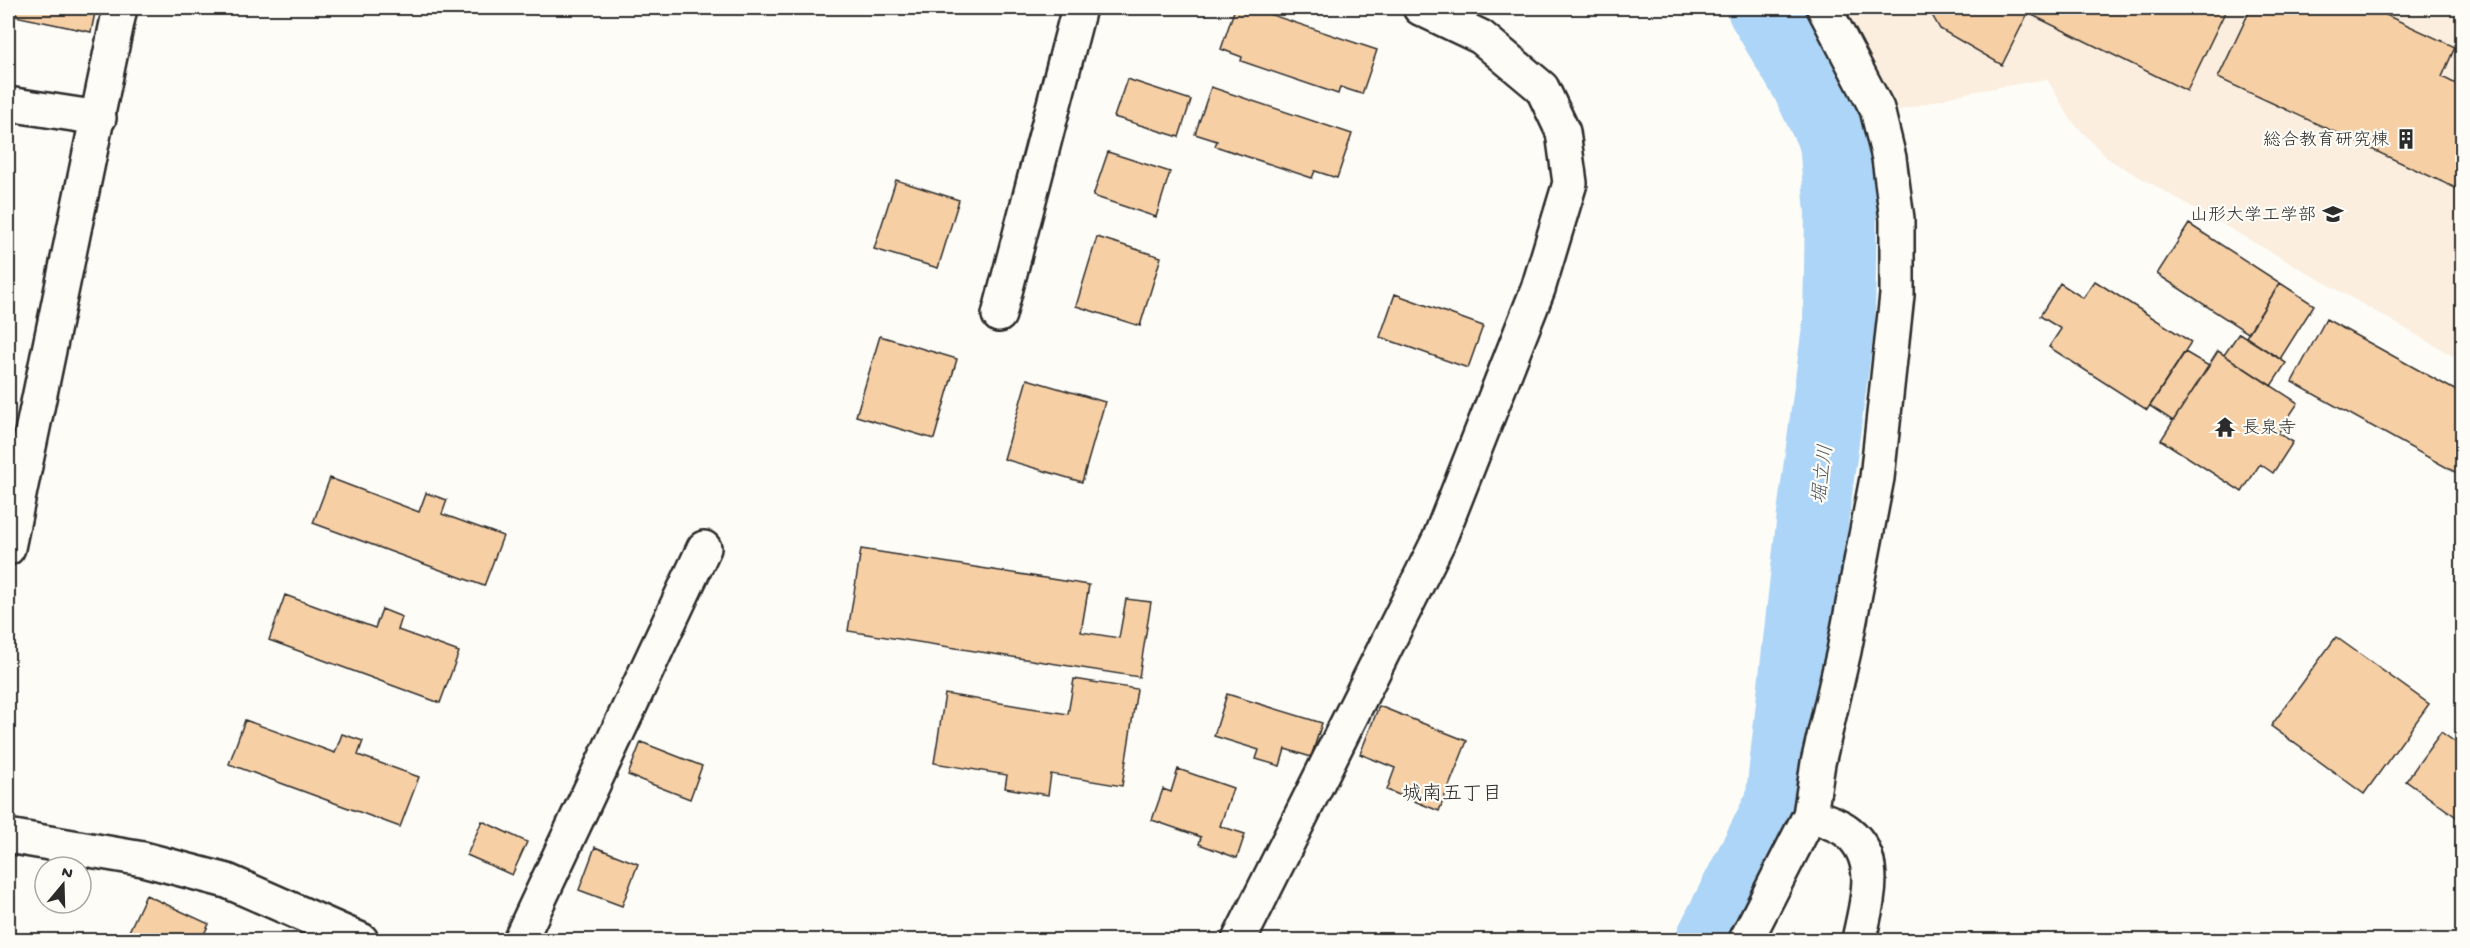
<svg xmlns="http://www.w3.org/2000/svg" width="2470" height="948" font-family="'Gochi Hand','Klee One',sans-serif">
  <style>
    .built { fill: #fbeede }
    .lines { fill: none; stroke-linecap: round; stroke-linejoin: round }
    .river { stroke: #add5f7; stroke-width: 72 }
    .building { fill: #f6cfa5; stroke: #2b2b2b; stroke-width: 1.5 }
    .minor-casing { stroke: #2b2b2b; stroke-width: 38 }
    .tertiary-casing { stroke: #2b2b2b; stroke-width: 38 }
    .minor { stroke: #fdfcf7; stroke-width: 33 }
    .tertiary { stroke: #fdfcf7; stroke-width: 33 }
    .labels { text-anchor: middle; stroke-width: 4.5; stroke-linejoin: round; paint-order: stroke }
    .poi-label { font-size: 18px; fill: #2b2b2b; stroke: #fdfcf7; text-anchor: end }
    .water-label { font-size: 20px; font-style: italic; fill: #4c565e; stroke: #fdfcf7 }
    .neighbourhood-label { font-size: 20px; fill: #2b2b2b; stroke: #fdfcf7 }
  </style>
  <rect width="100%" height="100%" fill="#fdfcf7"/>
  <filter id="ink" filterUnits="userSpaceOnUse"><feTurbulence type="fractalNoise" baseFrequency=".0167" numOctaves="2"/><feDisplacementMap in="SourceGraphic" scale="12" xChannelSelector="R" yChannelSelector="G"/><feConvolveMatrix kernelMatrix="1 2 1 2 8 2 1 2 1" color-interpolation-filters="sRGB"/></filter>
  <g filter="url(#ink)">
    <!-- built -->
    <path class="built" d="M 1840,8 L 2462,8 L 2462,361 L 2108,159 L 2071,120 L 2047,79 L 1970,92 L 1896,111 Z"/>
    <g class="lines">
      <!-- river -->
      <path class="river" d="M 1712,940 L 1781,804 L 1813,515 L 1839,322 L 1841,212 L 1835,141 L 1806,81 L 1763,8"/>
    </g>
    <!-- building -->
    <path class="building" d="M 17,8 L 96,8 L 91,32 L 15,16 Z
      M 1235,8 L 1251,8 L 1377,50 L 1362,94 L 1340,87 L 1338,94 L 1241,61 L 1242,57 L 1221,49 Z
      M 1928,8 L 2227,8 L 2187,91 L 2028,13 L 2002,65 L 1940,29 Z
      M 2251,8 L 2371,8 L 2455,47 L 2442,77 L 2462,87 L 2462,191 L 2218,78 Z
      M 1127,79 L 1191,100 L 1179,137 L 1114,117 Z
      M 1211,87 L 1352,134 L 1337,178 L 1315,171 L 1312,178 L 1215,146 L 1217,141 L 1195,134 Z
      M 1108,152 L 1170,172 L 1156,217 L 1093,196 Z
      M 896,180 L 959,200 L 938,268 L 874,249 Z
      M 2189,224 L 2280,283 L 2248,333 L 2157,274 Z
      M 1097,237 L 1161,257 L 1140,326 L 1076,306 Z
      M 2095,281 L 2191,342 L 2147,410 L 2049,347 L 2061,329 L 2040,316 L 2060,283 L 2083,298 Z
      M 2280,283 L 2314,305 L 2280,359 L 2246,337 Z
      M 1395,294 L 1483,326 L 1468,368 L 1380,337 Z
      M 2326,319 L 2462,394 L 2462,476 L 2292,382 Z
      M 2239,333 L 2286,363 L 2271,386 L 2224,355 Z
      M 880,336 L 957,359 L 934,439 L 856,416 Z
      M 2218,351 L 2298,403 L 2278,433 L 2293,442 L 2273,473 L 2260,464 L 2242,492 L 2161,440 Z
      M 2185,352 L 2209,366 L 2173,421 L 2150,406 Z
      M 1027,379 L 1105,402 L 1082,482 L 1004,459 Z
      M 330,478 L 419,512 L 426,493 L 447,500 L 442,514 L 503,536 L 484,586 L 313,523 Z
      M 861,549 L 1089,585 L 1081,632 L 1119,638 L 1126,599 L 1151,602 L 1139,677 L 848,631 Z
      M 285,595 L 375,628 L 382,609 L 402,617 L 398,630 L 459,652 L 440,703 L 269,640 Z
      M 2336,637 L 2429,704 L 2364,794 L 2271,726 Z
      M 1074,679 L 1137,689 L 1122,786 L 1051,774 L 1048,795 L 1005,788 L 1007,775 L 934,763 L 945,694 L 1068,714 Z
      M 1227,694 L 1322,723 L 1311,757 L 1285,749 L 1280,766 L 1256,759 L 1259,750 L 1214,736 Z
      M 1379,706 L 1467,741 L 1439,811 L 1387,790 L 1395,768 L 1360,754 Z
      M 245,720 L 335,753 L 342,734 L 363,741 L 358,755 L 419,777 L 400,827 L 229,764 Z
      M 2441,732 L 2462,747 L 2462,821 L 2406,781 Z
      M 641,742 L 702,766 L 690,799 L 628,775 Z
      M 1178,769 L 1233,788 L 1220,826 L 1245,834 L 1237,858 L 1199,844 L 1201,837 L 1152,820 L 1163,789 L 1171,792 Z
      M 482,821 L 527,842 L 512,875 L 467,855 Z
      M 595,847 L 638,864 L 622,906 L 579,890 Z
      M 146,895 L 209,924 L 201,940 L 125,940 Z"/>
    <g class="lines">
      <!-- minor casing -->
      <g class="minor-casing">
        <path id="minor" d="M 999,315 L 1079,8
          M 8,548 L 120,8
          M 1810,815 C 1822,820 1839,824 1848,832 C 1882,860 1866,904 1859,940
          M 8,836 L 143,859 L 227,881 L 361,940
          M 520,940 L 704,548
          M 1239,940 L 1439,540 L 1538,289 L 1570,183 L 1563,132 L 1542,88 L 1481,37 L 1420,8
          M 1746,940 L 1810,815 L 1818,763 L 1844,651 L 1877,478 L 1897,295 L 1897,219 L 1889,158 L 1877,109 L 1824,8"/>
      </g>
      <!-- tertiary casing -->
      <g class="tertiary-casing">
        <path id="tertiary" d="M 8,104 L 99,118"/>
      </g>
      <!-- minor -->
      <use href="#minor" class="minor"/>
      <!-- tertiary -->
      <use href="#tertiary" class="tertiary"/>
    </g>
  </g>
  <!-- icons -->
  <defs>
    <g id="building-bare" transform="scale(1.62)"><path d="M-4-6H4V6H1V3H-1V6H-4ZM-2.5-4.3h1.7v1.8h-1.7ZM.8-4.3h1.7v1.8H.8ZM-2.5-1h1.7V.8h-1.7ZM.8-1h1.7V.8H.8Z" fill="#2b2b2b" stroke="#fdfcf7" stroke-width="2.5" paint-order="stroke"/></g>
    <g id="university-bare" transform="scale(1.62)"><path d="M0-5L7-2L0 1L-7-2ZM-4 1L0 2.5L4 1V4Q0 6-4 4Z" fill="#2b2b2b" stroke="#fdfcf7" stroke-width="2.5" paint-order="stroke"/></g>
    <g id="temple-bare" transform="scale(1.62)"><path d="M0-6L5-2H3V0L6.5 2.5H4V6H1.5V3h-3V6H-4V2.5H-6.5L-3 0V-2H-5Z" fill="#2b2b2b" stroke="#fdfcf7" stroke-width="2.5" paint-order="stroke"/></g>
  </defs>
  <g fill-rule="evenodd">
    <use href="#building-bare" x="2406" y="139"/>
    <use href="#university-bare" x="2333" y="214"/>
    <use href="#temple-bare" x="2225" y="427"/>
  </g>
  <g class="labels">
    <!-- poi labels -->
    <g class="poi-label">
      <text x="2389" y="145">総合教育研究棟</text>
      <text x="2316" y="220">山形大学工学部</text>
      <text x="2242" y="433" text-anchor="start">長泉寺</text>
    </g>
    <!-- water labels -->
    <g class="water-label">
      <text transform="translate(1821 474) rotate(-83)" y="7">堀立川</text>
    </g>
    <!-- neighbourhood labels -->
    <g class="neighbourhood-label">
      <text x="1452" y="799">城南五丁目</text>
    </g>
  </g>
  <!-- margin -->
  <rect width="2470" height="948" fill="none" stroke="#fdfcf7" stroke-width="30"/>
  <rect x="15" y="15" width="2440" height="918" fill="none" stroke="#2b2b2b" stroke-width="2" filter="url(#ink)"/>
  <!-- north arrow -->
  <g transform="translate(63 885) rotate(19)"><circle r="28" fill="#fdfcf7" stroke="#a9a8a5" stroke-width="1.5"/>
  <path d="M0-4.5L10 22L0 15L-10 22Z" fill="#2b2b2b"/>
  <text y="-9" font-size="16" font-weight="bold" text-anchor="middle" fill="#2b2b2b">N</text>
  </g>
</svg>
